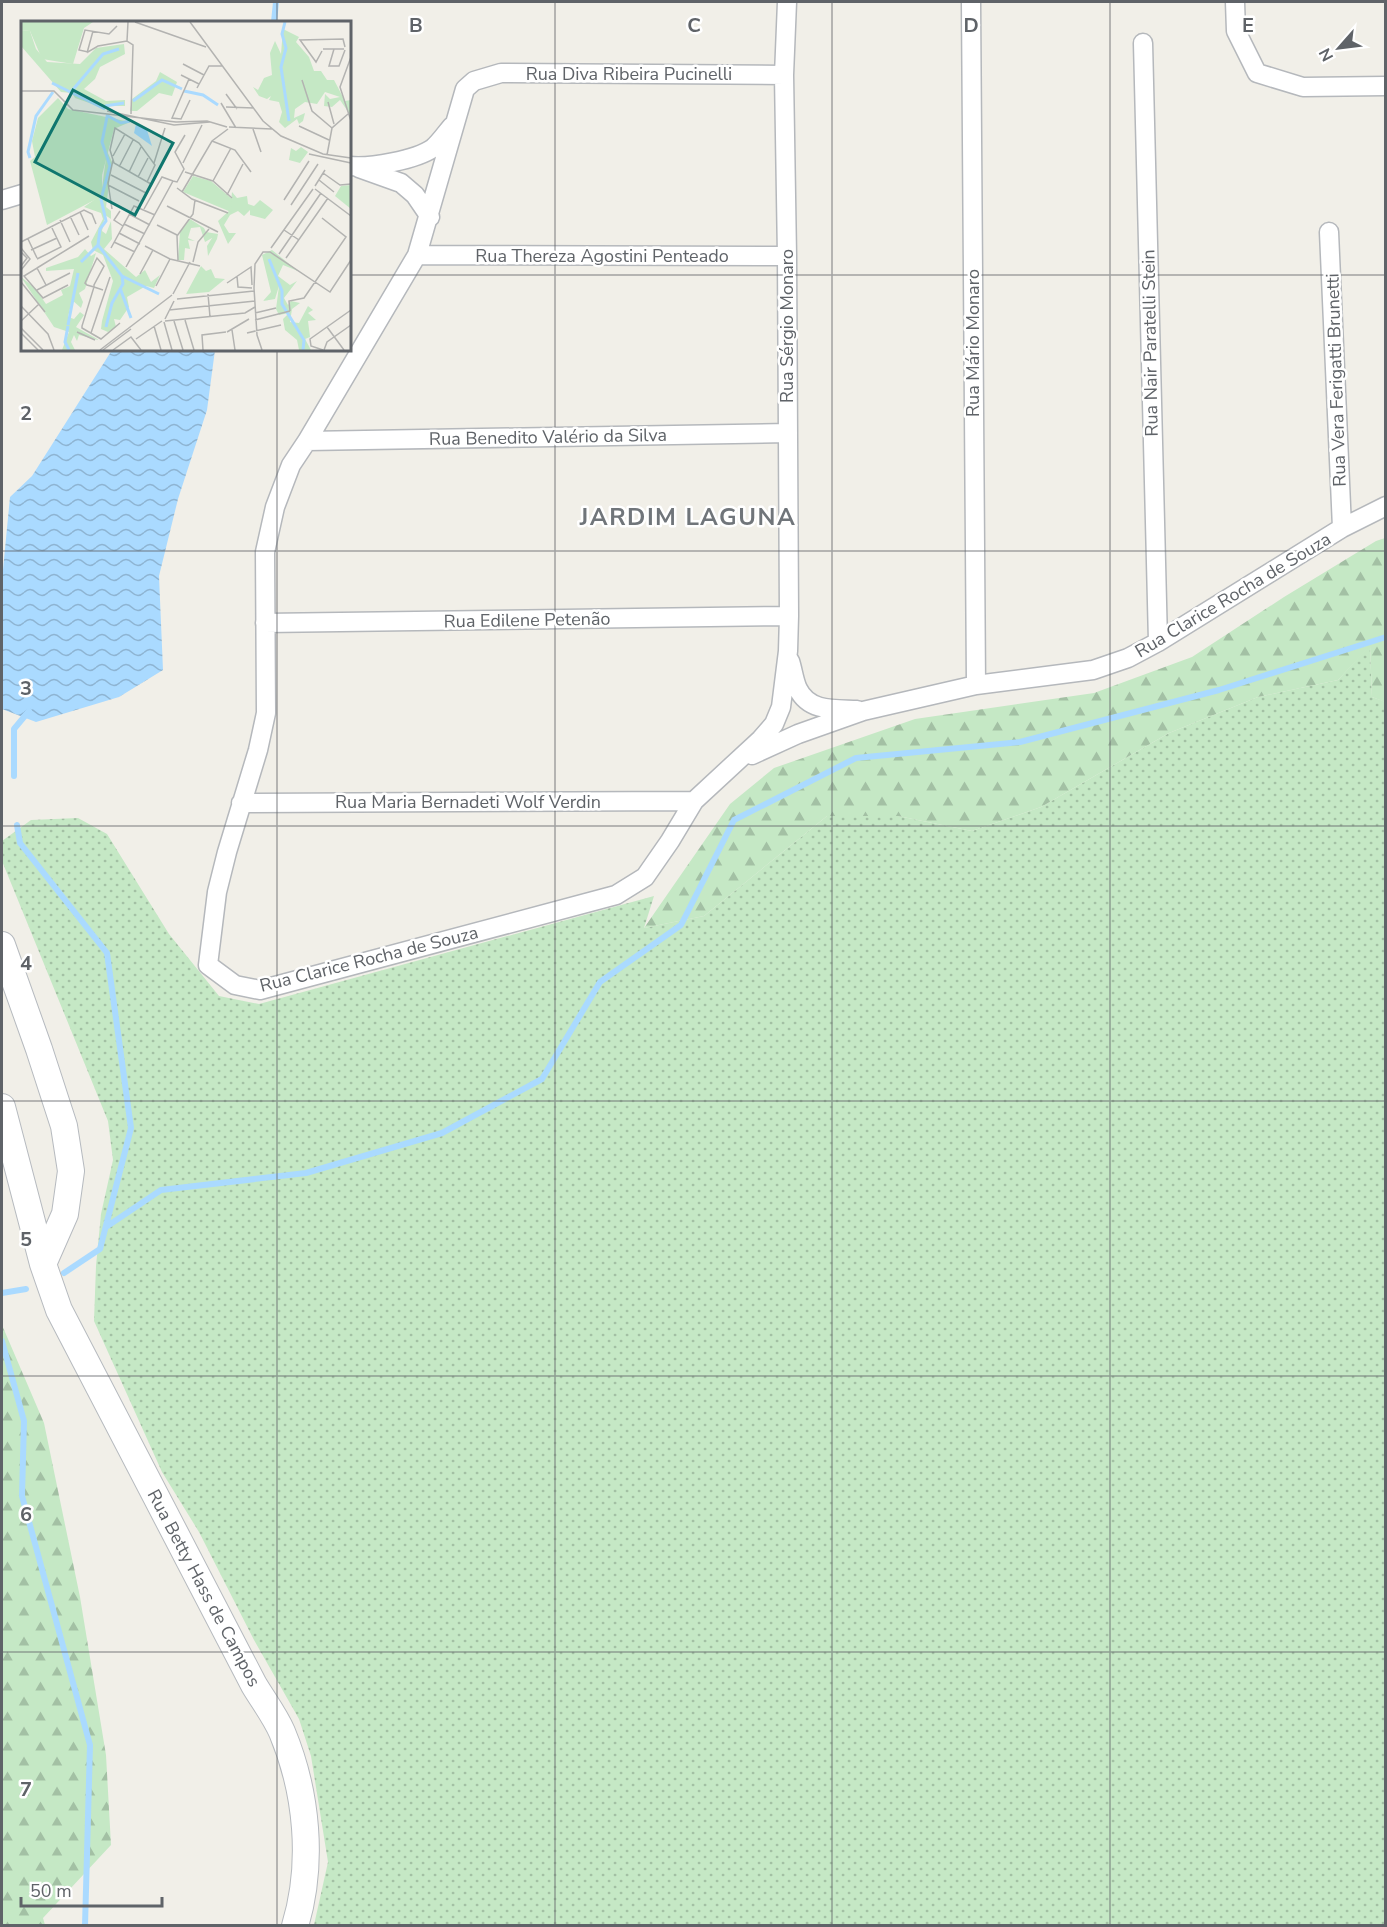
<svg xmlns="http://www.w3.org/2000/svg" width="1387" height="1927" font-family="'Nunito Sans',sans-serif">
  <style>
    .grass { fill: url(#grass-dots) }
    .forest { fill: url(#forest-firs) }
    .water { fill: url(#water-waves) }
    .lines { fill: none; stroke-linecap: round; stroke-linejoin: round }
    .stream { stroke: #aadaff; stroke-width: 6 }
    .street-casing { stroke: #b5b8bc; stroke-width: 21 }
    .secondary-casing { stroke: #b6babf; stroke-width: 28 }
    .street { stroke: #fff; stroke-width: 18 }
    .secondary { stroke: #fff; stroke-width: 26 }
    .grid { fill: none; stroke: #5f6368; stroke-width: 1.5; stroke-opacity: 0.55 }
    .labels { text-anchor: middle; stroke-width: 5; stroke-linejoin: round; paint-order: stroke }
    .street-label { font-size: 18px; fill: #5f6368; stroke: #fff }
    .district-label { font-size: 24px; font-weight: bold; letter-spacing: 1.5px; fill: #70757a; stroke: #fff }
    .inset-river { fill: none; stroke: #aadaff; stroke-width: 3 }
    .inset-road { fill: none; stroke: #b3b3b1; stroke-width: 1.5 }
    .view { fill: #0f766e; fill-opacity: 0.15; stroke: #0f766e; stroke-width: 3 }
    .inset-edge { fill: none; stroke: #5f6368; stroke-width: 3 }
    .grid-label { font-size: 20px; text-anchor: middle; font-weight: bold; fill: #5f6368; stroke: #fff; stroke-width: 5; stroke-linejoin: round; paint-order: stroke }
  </style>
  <defs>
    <pattern id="grass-dots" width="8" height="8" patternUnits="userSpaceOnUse" patternTransform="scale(1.5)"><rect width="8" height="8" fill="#c5e8c5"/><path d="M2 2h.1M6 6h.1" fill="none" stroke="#a3c0a4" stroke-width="1.8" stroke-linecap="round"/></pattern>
    <pattern id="forest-firs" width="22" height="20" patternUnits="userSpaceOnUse" patternTransform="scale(1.5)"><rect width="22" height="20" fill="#c5e8c5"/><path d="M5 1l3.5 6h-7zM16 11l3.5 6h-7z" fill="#a3c0a4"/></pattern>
    <pattern id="water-waves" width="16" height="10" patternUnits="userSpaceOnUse" patternTransform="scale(1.5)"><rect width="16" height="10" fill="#aadaff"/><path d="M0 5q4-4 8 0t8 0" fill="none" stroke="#8eb4d2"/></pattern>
  </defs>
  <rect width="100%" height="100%" fill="#f1efe8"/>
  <!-- grass -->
  <path class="grass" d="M 1370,645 L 1372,697 L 1386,702 L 1385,1925 L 314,1925 L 328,1862 L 311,1756 L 299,1719 L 254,1640 L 199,1532 L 162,1472 L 94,1321 L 96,1266 L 101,1214 L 113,1160 L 108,1121 L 2,861 L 2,841 L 31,820 L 78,818 L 107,834 L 169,934 L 219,996 L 259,1004 L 654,896 L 644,928 L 704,916 L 827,816 L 898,816 L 972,831 L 1041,807 L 1169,733 L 1258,697 L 1338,680 Z"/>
  <!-- forest -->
  <path class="forest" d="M 1385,538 L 1385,702 L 1372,697 L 1370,646 L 1338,680 L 1258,697 L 1169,733 L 1041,807 L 972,831 L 898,816 L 827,816 L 704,916 L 644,928 L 730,804 L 774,768 L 915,719 L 1094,693 L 1192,657 L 1284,597 L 1376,541 Z
    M 2,1325 L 44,1423 L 80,1597 L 106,1755 L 111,1845 L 43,1918 L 45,1925 L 2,1925 Z"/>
  <!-- water -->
  <path class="water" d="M 112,350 L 215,350 L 207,410 L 178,499 L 159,576 L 163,670 L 119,697 L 36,722 L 2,709 L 2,580 L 10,497 L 32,476 Z"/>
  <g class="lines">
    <!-- stream -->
    <path class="stream" d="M 274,22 L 276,2
      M 14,776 L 14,729 L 29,711
      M 17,825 L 20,843 L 107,953 L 131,1128 L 100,1249 L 64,1273
      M 106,1227 L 161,1190 L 306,1173 L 442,1133 L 542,1079 L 600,982 L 681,925 L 734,820 L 856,758 L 1020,742 L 1219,690 L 1386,637
      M 2,1293 L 26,1289
      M 2,1341 L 24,1421 L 22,1496 L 90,1745 L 85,1926"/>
    <!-- street casing -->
    <g class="street-casing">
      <path id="street" d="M 971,2 L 976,685
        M 1235,2 L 1236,31 L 1257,73 L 1303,87 L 1386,86
        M 1143,43 L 1158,642
        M 784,75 L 501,73 L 474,81 L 465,89 L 417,255 L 307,441 L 291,465 L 275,507 L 265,552 L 266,713 L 258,750 L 227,852 L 217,892 L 208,965 L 235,985 L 260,990 L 616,895 L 645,877 L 670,841 L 694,801 L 761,739 L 774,724 L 781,707 L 788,651 L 789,616 L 787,256 L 784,75 L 787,2
        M 350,166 C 370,168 416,160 433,148 C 440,142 446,133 452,126
        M 359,168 L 401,183 L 415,195 L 430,217
        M 2,200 L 22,194
        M 1329,232 L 1342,528
        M 417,255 L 787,256
        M 307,441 L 788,433
        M 265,623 L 789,616
        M 790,661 C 793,670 794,681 798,689 C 809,712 835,709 857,710
        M 752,755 L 798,734 L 863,711 L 976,685 L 1093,670 L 1128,658 L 1158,642 L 1342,528 L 1386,506
        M 241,803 L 694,801"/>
    </g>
    <!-- secondary casing -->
    <g class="secondary-casing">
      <path id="secondary" d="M 2,945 L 39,1049 L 64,1126 L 71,1171 L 65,1214 L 43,1264
        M 2,1107 L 43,1264 L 59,1310 L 254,1685 C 263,1700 275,1716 282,1732 C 307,1792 314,1863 295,1926"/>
    </g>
    <!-- street -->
    <use href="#street" class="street"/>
    <!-- secondary -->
    <use href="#secondary" class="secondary"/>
  </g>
  <!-- grid -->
  <path class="grid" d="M 277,2 L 277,22M 555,2 L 555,1926M 832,2 L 832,1926M 1110,2 L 1110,1926M 2,275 L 22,275M 350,275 L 1386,275M 277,350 L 277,1926M 2,551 L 1386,551M 2,826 L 1386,826M 2,1101 L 1386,1101M 2,1376 L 1386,1376M 2,1652 L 1386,1652"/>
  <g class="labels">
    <!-- street labels -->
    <g class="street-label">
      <text x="629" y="80">Rua Diva Ribeira Pucinelli</text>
      <text x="602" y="262">Rua Thereza Agostini Penteado</text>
      <text transform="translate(787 326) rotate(-90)" y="6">Rua Sérgio Monaro</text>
      <text transform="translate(973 343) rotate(-90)" y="6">Rua Mário Monaro</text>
      <text transform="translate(1150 343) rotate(-91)" y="6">Rua Nair Paratelli Stein</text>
      <text transform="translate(1336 380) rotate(-92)" y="6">Rua Vera Ferigatti Brunetti</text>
      <text transform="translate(548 437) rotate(-1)" y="6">Rua Benedito Valério da Silva</text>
      <text transform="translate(1233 595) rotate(-31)" y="6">Rua Clarice Rocha de Souza</text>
      <text transform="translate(527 620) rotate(-1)" y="6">Rua Edilene Petenão</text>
      <text x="468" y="808">Rua Maria Bernadeti Wolf Verdin</text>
      <text transform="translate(369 959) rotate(-14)" y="6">Rua Clarice Rocha de Souza</text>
      <text transform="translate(204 1588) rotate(62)" y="6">Rua Betty Hass de Campos</text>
    </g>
    <!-- district labels -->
    <g class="district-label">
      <text x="688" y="525">JARDIM LAGUNA</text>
    </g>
  </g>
  <!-- overview -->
  <g transform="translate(21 21)">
    <rect width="330" height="330" fill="#f1efe8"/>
    <path d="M 0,1 L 72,1 L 63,7 L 52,43 L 21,38 L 9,10 L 0,9 ZM 37,77 L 47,88 L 109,101 L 93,108 L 81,154 L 81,175 L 26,204 L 9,140 L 14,136 L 11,120 L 17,97 Z" fill="#c5e8c5"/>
    <path d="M 262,8 L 278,16 L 275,21 L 288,36 L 293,50 L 300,50 L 306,59 L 313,59 L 324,80 L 330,79 L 330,95 L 319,79 L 311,86 L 303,85 L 304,73 L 309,78 L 319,76 L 304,71 L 296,83 L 284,81 L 274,88 L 273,97 L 284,92 L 282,100 L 278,103 L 276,98 L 264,107 L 258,101 L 261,91 L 258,81 L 248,79 L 250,75 L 246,78 L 238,75 L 232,66 L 237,69 L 243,57 L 251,54 L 249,32 L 254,20 L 260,33 ZM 0,9 L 9,10 L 15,28 L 26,41 L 59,43 L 75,27 L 103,23 L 104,33 L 79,46 L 74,58 L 63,68 L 85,80 L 104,79 L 104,85 L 77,85 L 54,77 L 51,72 L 40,71 L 0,25 ZM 139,51 L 156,61 L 151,75 L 138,72 L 116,90 L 109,90 L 111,78 L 135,60 ZM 280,126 L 287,131 L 279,142 L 268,139 L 270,127 L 275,130 ZM 86,130 L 91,141 L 85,186 L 90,190 L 90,198 L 84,194 L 81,210 L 85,213 L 90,200 L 91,218 L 83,228 L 115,256 L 124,249 L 130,261 L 139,254 L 133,267 L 125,265 L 106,276 L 108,286 L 99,299 L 93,298 L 95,306 L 87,311 L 80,308 L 81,300 L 92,260 L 82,234 L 72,229 L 70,221 L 82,198 L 80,192 L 63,186 L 80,174 ZM 330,164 L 330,188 L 314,175 L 320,165 ZM 211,171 L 216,177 L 226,175 L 227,183 L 233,185 L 239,179 L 252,189 L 244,198 L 229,194 L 229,189 L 223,195 L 217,190 L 209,194 L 203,204 L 208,212 L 215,212 L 207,223 L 197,200 L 209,189 ZM 169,198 L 183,207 L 185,211 L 197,213 L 196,218 L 187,235 L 186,225 L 191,217 L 184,221 L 179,206 L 170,207 L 167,217 L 174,220 L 167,219 L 169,228 L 164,227 L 163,239 L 157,239 L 159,211 ZM 64,228 L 70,235 L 75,232 L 64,268 L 58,272 L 62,281 L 60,287 L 51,279 L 47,296 L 53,298 L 59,291 L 63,294 L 55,306 L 78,319 L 58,314 L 56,320 L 53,314 L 50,321 L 54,329 L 41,329 L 48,311 L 33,306 L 0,256 L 14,267 L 25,283 L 42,274 L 40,269 L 49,265 L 53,248 L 25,250 L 25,247 L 57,236 ZM 251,229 L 277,250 L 262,244 L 257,255 L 269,264 L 276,260 L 263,277 L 267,284 L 270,280 L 279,282 L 271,288 L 269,301 L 278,302 L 287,285 L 292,289 L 287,292 L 295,299 L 287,300 L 289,316 L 284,318 L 290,329 L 278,329 L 276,319 L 264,309 L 262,298 L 268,292 L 258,294 L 255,288 L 258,265 L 254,278 L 242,280 L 250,271 L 241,234 ZM 180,245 L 185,250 L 190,248 L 194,257 L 204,258 L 188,271 L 165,273 Z" fill="#c5e8c5"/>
    <path d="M 172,155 L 190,160 L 211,178 L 210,191 L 162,171 Z" fill="#c5e8c5"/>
    <path d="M 115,103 L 126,109 L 131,125 L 113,112 Z" fill="#aadaff"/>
    <path class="inset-river" d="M 264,1 L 261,13 L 265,27 L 260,46 L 268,100M 31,62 L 84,88M 163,70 L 182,74 L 197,84M 49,72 L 82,33 L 98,28M 112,80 L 141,59 L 161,68M 84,85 L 103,82M 85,94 L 100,102 L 109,100M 9,137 L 7,131 L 15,95 L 32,71M 77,224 L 101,255 L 102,263 L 91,282 L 85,306M 248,238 L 261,270 L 261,283 L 283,319 L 282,329M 60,241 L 77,224 L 79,208 L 85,200 L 80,178 L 89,145 L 81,121 L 86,96M 101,255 L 138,273M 99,267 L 110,297M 47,304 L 57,252M 47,305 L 44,321 L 48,329"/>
    <path class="inset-road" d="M 107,1 L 106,20 L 112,24 L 110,93M 114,1 L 185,26M 169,1 L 242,100 L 260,115 L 302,133 L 330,137M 96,5 L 88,13 L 64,9 L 58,29 L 67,31 L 77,25 L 106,20M 302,28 L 323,28M 313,28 L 308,45 L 318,45 L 324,29M 301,30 L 295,41 L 279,19 L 322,18 L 324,26M 66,32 L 72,10M 330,36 L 319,66 L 330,100M 162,43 L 183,54M 160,54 L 178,63M 168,58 L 151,97 L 160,98 L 169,79M 281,59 L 291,90 L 311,107M 176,67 L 188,45 L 201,45M 0,70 L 33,70 L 52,89 L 155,101 L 186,100 L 206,106M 205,73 L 216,88M 307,81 L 313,103M 200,82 L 215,107M 205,86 L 233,87M 86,90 L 153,104 L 189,101M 278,105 L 308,119M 208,106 L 251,108M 232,108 L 240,131M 191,120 L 214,129 L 230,151M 288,133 L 330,142M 306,134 L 311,107 L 327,93M 92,135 L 104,113M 133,142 L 144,107M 162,142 L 181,104M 98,146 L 112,119M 108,151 L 120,126M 164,151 L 192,160 L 211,177M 302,152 L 319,164 L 330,163M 90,154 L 125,172M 117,156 L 127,137M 298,159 L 313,171M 152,160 L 156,161 L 163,148 L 154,131 L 164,114M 192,160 L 210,127M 126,161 L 134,144 L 118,122 L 94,107 L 89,129 L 93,142 L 130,163M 87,164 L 118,180M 294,165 L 304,149M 156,167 L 171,178 L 207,192M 294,168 L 330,195M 161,171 L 191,120 L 207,108M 206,174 L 222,143M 263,179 L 288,140M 270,184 L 297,143M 146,185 L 197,211M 91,188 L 87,162 L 92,139M 123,188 L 141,156 L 152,160M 99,190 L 93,199 L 102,205M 59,191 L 67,209M 108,193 L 129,204M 49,195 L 58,214M 39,199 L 49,221M 103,203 L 124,213M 136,204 L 156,214M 263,209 L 278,219M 98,212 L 119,223M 7,218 L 16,237M 0,221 L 63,189 L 71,193 L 75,203M 93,221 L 114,231M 124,225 L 149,238 L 179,245M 0,227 L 9,238 L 0,249M 90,227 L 113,185 L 134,194M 250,227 L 292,168M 10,229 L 36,217M 0,231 L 6,237 L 0,245M 258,233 L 300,172M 265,237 L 307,177M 16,238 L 40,226 L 31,207M 157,239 L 156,215 L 172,193 L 174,179M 172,241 L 177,221 L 188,208M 105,246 L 152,160M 16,247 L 68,215M 119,253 L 132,229M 216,255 L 217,266 L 231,267M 0,261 L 24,291M 206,262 L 230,246 L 231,264M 25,264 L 16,247 L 3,255 L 22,277 L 47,264M 135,265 L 149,238M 16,269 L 49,252M 82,269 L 73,266 L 66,264 L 64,262 L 76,237 L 83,245 L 73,264 L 73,266 L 61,305 L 61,307 L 80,318 L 99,302M 152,273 L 169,241M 187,273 L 189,296M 156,278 L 233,270M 0,285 L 27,313 L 33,329M 148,289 L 234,280M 269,290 L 268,280 L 283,277 L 325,216 L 301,197M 234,292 L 255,287M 144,298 L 153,280M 164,299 L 173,329M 234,299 L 269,290M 0,300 L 18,283M 144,300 L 224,292 L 234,286M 153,300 L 162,329M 143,301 L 151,329M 133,305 L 140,329M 306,306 L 323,329M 0,307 L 22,329M 211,309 L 214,329M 56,311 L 74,319M 206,311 L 228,298M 0,312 L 17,329M 70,312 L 89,256M 226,312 L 260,304M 115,318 L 141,300M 79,329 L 151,274M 82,329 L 110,308M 92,329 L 110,316 L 120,329M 182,329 L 181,314 L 205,311M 241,329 L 236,314 L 233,267 L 234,243 L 242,231 L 249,231 L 309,271 L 330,239M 302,329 L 290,325 L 289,318 L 330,289M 303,329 L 306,321 L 330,304"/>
    <path class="view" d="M 52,69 L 152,122 L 114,194 L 14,141 Z"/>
    <rect width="330" height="330" class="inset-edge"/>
  </g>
  <g class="grid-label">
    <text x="416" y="32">B</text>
    <text x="694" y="32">C</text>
    <text x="971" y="32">D</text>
    <text x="1248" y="32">E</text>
    <text x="26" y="420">2</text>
    <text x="26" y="695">3</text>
    <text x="26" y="970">4</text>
    <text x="26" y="1246">5</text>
    <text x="26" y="1521">6</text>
    <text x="26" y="1796">7</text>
  </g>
  <!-- border -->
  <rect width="1387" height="1927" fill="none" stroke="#5f6368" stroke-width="6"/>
  <!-- north arrow -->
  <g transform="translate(1339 48) rotate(242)" stroke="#ffffff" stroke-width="4.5" paint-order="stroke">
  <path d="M0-4.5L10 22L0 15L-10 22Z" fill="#5f6368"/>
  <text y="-9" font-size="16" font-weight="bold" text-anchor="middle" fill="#5f6368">N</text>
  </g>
  <!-- scale -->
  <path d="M21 1897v9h141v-9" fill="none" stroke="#5f6368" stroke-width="3"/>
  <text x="30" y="1897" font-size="18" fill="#5f6368" stroke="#ffffff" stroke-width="4.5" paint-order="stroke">50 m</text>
</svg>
